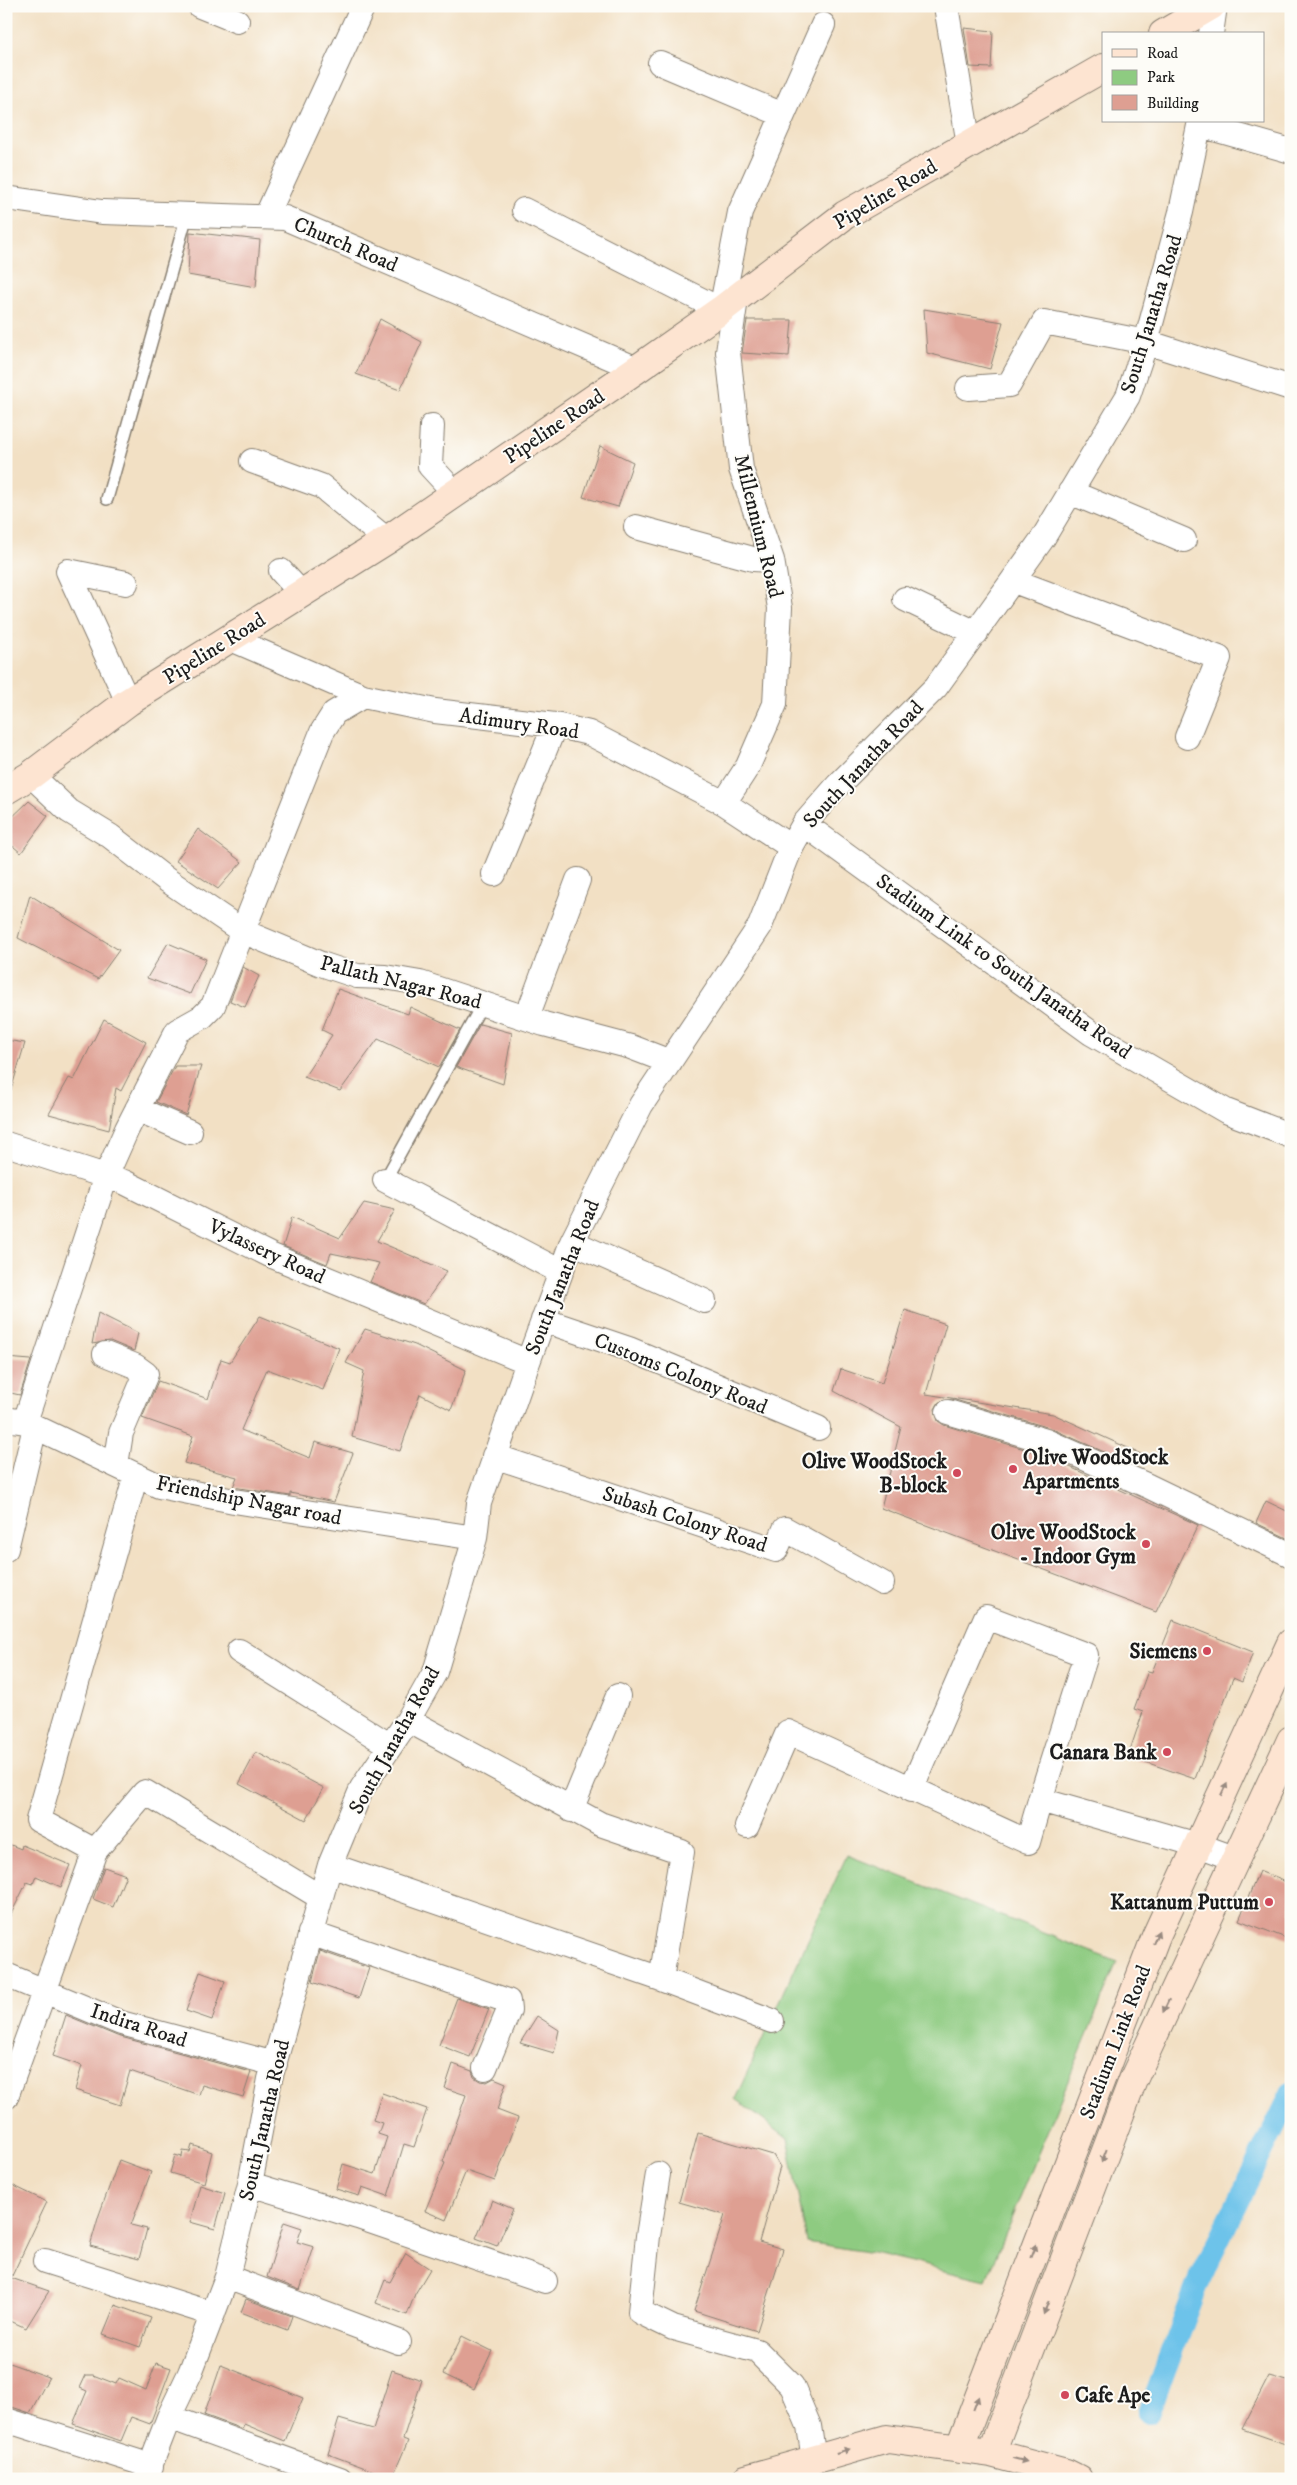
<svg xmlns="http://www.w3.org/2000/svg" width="1297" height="2485" font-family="'IM FELL DW Pica',serif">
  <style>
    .green { fill: #8ecb81; stroke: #55744e }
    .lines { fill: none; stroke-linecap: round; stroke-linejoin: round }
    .canal { stroke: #6dc3ea; stroke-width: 22 }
    .building { fill: #de9f92 }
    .lane-casing { stroke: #877e70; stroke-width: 14 }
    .street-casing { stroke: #877e70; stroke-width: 26 }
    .secondary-casing { stroke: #877e70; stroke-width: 30 }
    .lane { stroke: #fff; stroke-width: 11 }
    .street { stroke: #fff; stroke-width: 24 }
    .secondary { stroke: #fde4d1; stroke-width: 28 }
    .oneway { fill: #988a80 }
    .poi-dot { fill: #d1495b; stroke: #fdfcf7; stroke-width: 2 }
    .labels { text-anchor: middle; stroke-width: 4; stroke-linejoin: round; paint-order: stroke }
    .street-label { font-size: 21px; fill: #1c1c1c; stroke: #fdfcf7 }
    .poi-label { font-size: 21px; font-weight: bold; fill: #1c1c1c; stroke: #fdfcf7; text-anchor: end }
  </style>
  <rect width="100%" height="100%" fill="#fdfcf7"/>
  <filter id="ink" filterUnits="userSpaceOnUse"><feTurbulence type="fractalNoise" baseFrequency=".02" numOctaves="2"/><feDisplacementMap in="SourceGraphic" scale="10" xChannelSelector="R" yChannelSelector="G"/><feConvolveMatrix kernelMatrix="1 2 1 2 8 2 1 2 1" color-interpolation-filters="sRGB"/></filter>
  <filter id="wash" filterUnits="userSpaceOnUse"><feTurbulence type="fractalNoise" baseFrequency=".0096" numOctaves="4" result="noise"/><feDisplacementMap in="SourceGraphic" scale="20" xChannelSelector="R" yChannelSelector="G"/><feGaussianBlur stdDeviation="1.12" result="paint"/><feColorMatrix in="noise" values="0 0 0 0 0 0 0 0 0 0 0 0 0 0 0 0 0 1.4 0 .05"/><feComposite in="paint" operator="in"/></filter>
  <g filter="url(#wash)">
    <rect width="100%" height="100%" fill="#f2e0c4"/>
    <!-- green -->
    <path class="green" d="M 847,1855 L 1117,1962 L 986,2280 L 878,2254 L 807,2242 L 787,2138 L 735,2099 Z"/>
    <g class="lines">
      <!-- canal -->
      <path class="canal" d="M 1149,2413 L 1196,2287 L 1291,2093"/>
    </g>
    <g id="blocks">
      <!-- building -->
      <path class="building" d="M 964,28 L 993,31 L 991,68 L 970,67 Z
        M 190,232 L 260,240 L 256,287 L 188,275 Z
        M 924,309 L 1003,322 L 990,369 L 927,353 Z
        M 380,319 L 422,342 L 400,390 L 356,374 Z
        M 747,320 L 792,320 L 789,356 L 742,353 Z
        M 600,446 L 633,462 L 618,507 L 583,497 Z
        M 29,801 L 48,816 L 21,853 L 6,840 L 6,823 Z
        M 198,829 L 242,862 L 218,889 L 176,861 Z
        M 30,895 L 119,950 L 98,979 L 18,938 Z
        M 168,943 L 206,959 L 190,994 L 147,978 Z
        M 243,967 L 259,976 L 245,1007 L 230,1001 Z
        M 338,989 L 408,1014 L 410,1007 L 460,1030 L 439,1067 L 378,1039 L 340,1091 L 304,1077 L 332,1035 L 322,1030 Z
        M 104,1019 L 146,1042 L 121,1091 L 116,1088 L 109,1130 L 49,1114 L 69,1078 L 74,1080 Z
        M 480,1024 L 512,1033 L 503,1084 L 456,1067 Z
        M 6,1040 L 25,1043 L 11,1090 L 6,1090 Z
        M 175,1066 L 201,1066 L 186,1115 L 156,1102 Z
        M 364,1203 L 395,1210 L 377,1241 L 447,1271 L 424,1304 L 370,1282 L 379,1263 L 331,1253 L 327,1264 L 283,1246 L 292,1217 L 340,1238 Z
        M 905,1310 L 946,1324 L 926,1394 L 1053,1414 L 1141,1454 L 1136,1466 L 1050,1428 L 952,1399 L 939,1402 L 935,1409 L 938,1421 L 944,1425 L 1041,1454 L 1198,1525 L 1156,1612 L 881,1508 L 901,1427 L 834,1391 L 841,1369 L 882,1383 Z
        M 98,1313 L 138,1333 L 134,1351 L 110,1341 L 92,1344 Z
        M 260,1316 L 339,1348 L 323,1390 L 267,1369 L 241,1430 L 310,1458 L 315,1442 L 353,1453 L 334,1502 L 290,1493 L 290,1496 L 233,1487 L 237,1477 L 184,1463 L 193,1436 L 142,1418 L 158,1381 L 208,1399 L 221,1359 L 230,1362 Z
        M 365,1329 L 415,1345 L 466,1370 L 451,1410 L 420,1394 L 400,1451 L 352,1437 L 364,1371 L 346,1363 Z
        M 6,1358 L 31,1360 L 20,1395 L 6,1392 Z
        M 1266,1501 L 1291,1513 L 1291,1540 L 1256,1523 Z
        M 1173,1620 L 1253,1652 L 1242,1682 L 1233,1678 L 1195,1779 L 1128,1756 L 1143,1712 L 1134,1709 L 1148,1671 L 1152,1672 Z
        M 256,1752 L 324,1788 L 306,1820 L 239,1784 Z
        M 6,1843 L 21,1849 L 22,1845 L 70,1865 L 61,1887 L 36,1876 L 33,1884 L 27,1882 L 6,1924 Z
        M 104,1867 L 126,1875 L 113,1907 L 93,1899 Z
        M 1259,1871 L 1291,1884 L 1291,1940 L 1239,1920 Z
        M 320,1951 L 369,1968 L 359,1998 L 312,1982 Z
        M 200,1972 L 225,1981 L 212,2020 L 186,2011 Z
        M 457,1998 L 489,2009 L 470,2057 L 439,2045 Z
        M 66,2015 L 117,2036 L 251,2072 L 243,2097 L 202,2085 L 199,2095 L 130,2071 L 120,2105 L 75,2090 L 82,2066 L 53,2056 Z
        M 537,2016 L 559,2030 L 554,2053 L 520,2043 Z
        M 453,2064 L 472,2071 L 474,2077 L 480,2081 L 487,2082 L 494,2078 L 506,2083 L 497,2110 L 518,2118 L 495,2181 L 466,2171 L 446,2220 L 425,2211 L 445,2163 L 443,2162 L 466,2095 L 445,2088 Z
        M 382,2093 L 427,2109 L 414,2147 L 404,2144 L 388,2196 L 362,2187 L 359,2196 L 336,2189 L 343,2164 L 375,2174 L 387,2137 L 378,2134 L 382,2123 L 373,2120 Z
        M 698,2133 L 773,2155 L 780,2167 L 759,2242 L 783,2249 L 757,2331 L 694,2311 L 725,2215 L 679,2202 Z
        M 192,2145 L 212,2152 L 204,2183 L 170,2173 L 175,2155 L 182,2157 L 183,2151 L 190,2152 Z
        M 119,2160 L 151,2172 L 131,2225 L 147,2229 L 139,2259 L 90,2246 L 99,2215 Z
        M 6,2182 L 47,2202 L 11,2278 L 49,2291 L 26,2328 L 6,2319 Z
        M 200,2185 L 225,2193 L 215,2229 L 190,2222 Z
        M 492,2200 L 513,2209 L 497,2246 L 476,2238 Z
        M 284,2222 L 302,2228 L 297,2242 L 314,2247 L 300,2290 L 267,2277 Z
        M 406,2253 L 430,2269 L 415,2294 L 407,2315 L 376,2303 L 385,2280 L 390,2282 Z
        M 246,2299 L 292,2316 L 287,2330 L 241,2312 Z
        M 115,2305 L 151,2318 L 140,2347 L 103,2334 Z
        M 462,2336 L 492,2351 L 474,2389 L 443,2374 Z
        M 6,2362 L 49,2377 L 30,2413 L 6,2405 Z
        M 156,2363 L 171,2368 L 150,2424 L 131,2417 L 121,2441 L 73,2424 L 87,2391 L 80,2388 L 86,2375 L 93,2375 L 116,2384 L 119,2378 L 146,2390 Z
        M 221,2365 L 303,2398 L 285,2441 L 244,2424 L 242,2429 L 204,2415 Z
        M 392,2370 L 422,2380 L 403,2439 L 408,2441 L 392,2478 L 328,2454 L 339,2419 L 373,2429 Z
        M 1269,2376 L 1291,2382 L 1291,2446 L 1242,2429 Z"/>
    </g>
  </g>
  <g filter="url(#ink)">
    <use href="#blocks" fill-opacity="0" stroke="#877e70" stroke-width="1"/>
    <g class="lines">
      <!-- lane casing -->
      <g class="lane-casing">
        <path id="lane" d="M 107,499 L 187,215
          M 385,1180 L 483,1003"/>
      </g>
      <!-- street casing -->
      <g class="street-casing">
        <path id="street" d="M 200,6 L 237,21
          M 946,6 L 969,145
          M 1211,34 L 1215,6
          M 660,63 L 783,115
          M 1200,125 L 1291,151
          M 6,198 L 102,212 L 285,218 L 637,369
          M 524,210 L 721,310 L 740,212 L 823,25
          M 266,217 L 363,6
          M 968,388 L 1009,385 L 1044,322 L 1146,342 L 1291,388
          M 432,426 L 430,466 L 455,493
          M 252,461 L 321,486 L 387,540
          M 1070,492 L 1184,540
          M 636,527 L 753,559 L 772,560
          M 281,571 L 301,593
          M 1014,581 L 1219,658 L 1187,737
          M 126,583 L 68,571 L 128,702
          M 905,599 L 976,633
          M 229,638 L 363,696 L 435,711 L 555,725 L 589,733 L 724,803 L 791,847
          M 31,775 L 69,811 L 110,836 L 167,880 L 242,931 L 321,964 L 357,976 L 385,977 L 420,983 L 544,1024 L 631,1047 L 670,1062
          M 724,803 L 748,766 L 775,704 L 780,608 L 772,560 L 741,469 L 728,352 L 736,299
          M 804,824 L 1091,1033 L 1226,1111 L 1291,1136
          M 494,874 L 555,725
          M 527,1017 L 578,880
          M 137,1109 L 190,1132
          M 6,1144 L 124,1182 L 270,1255 L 528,1362
          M 385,1180 L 561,1272
          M 572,1242 L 704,1301
          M 543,1320 L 629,1349 L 818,1428
          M 105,1354 L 135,1366 L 146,1374 L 121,1433 L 116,1465
          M 948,1412 L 1046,1441 L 1148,1486 L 1291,1555
          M 6,1419 L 25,1422 L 159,1486 L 234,1501 L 475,1538
          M 25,1422 L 106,1176 L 127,1129 L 177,1031 L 202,1017 L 213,1006 L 322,732 L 334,713 L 363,696
          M 494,1456 L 776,1550 L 785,1529 L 882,1583
          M 136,1475 L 38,1820 L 95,1851 L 145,1792 L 320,1897
          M 6,1549 L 35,1427
          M 239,1651 L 389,1745
          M 408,1720 L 600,1824 L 682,1852 L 661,1979
          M 911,1790 L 986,1617 L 1086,1655 L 1040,1800
          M 571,1810 L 618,1696
          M 747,1826 L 788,1732 L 1028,1842 L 1040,1800 L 1198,1845 L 1234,1858
          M 330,1865 L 661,1979 L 772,2021
          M 310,1933 L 508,2001 L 509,2010 L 485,2068
          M 6,1975 L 121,2023 L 275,2064
          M 6,2097 L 95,1851
          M 658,2174 L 648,2236 L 640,2312 L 673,2328 L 757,2351 L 792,2386 L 809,2426 L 814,2460
          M 250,2184 L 358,2217 L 545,2281
          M 45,2261 L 213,2314
          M 227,2277 L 399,2342
          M 169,2417 L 340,2479
          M 6,2420 L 151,2466
          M 145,2479 L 169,2417 L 190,2373 L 227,2277 L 250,2184 L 270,2079 L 330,1865 L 362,1788 L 408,1720 L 435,1672 L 475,1538 L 479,1503 L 528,1362 L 572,1242 L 641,1105 L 760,926 L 791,847 L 804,824 L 838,785 L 936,687 L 1043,538 L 1128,396 L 1146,342 L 1181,212 L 1200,121"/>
      </g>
      <!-- secondary casing -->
      <g class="secondary-casing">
        <path id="secondary" d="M 1163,34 L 1211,6
          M 6,790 L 31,775 L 128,702 L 387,540 L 637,369 L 721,310 L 845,215 L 1103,68
          M 959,2449 L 1156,1936 L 1291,1643
          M 991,2453 L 1133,2080 L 1291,1740
          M 746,2479 L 887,2439 L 991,2453 L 1066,2473 L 1078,2479"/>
      </g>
      <!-- lane -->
      <use href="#lane" class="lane"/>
      <!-- street -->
      <use href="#street" class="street"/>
      <!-- secondary -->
      <use href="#secondary" class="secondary"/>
    </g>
    <!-- one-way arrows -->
    <defs><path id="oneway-solid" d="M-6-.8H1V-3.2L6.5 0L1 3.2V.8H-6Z" transform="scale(1.25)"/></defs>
    <g class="oneway">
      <use href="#oneway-solid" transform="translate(1224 1789) rotate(-65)"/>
      <use href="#oneway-solid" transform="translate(1156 1937) rotate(-67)"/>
      <use href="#oneway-solid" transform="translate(1166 2006) rotate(115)"/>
      <use href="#oneway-solid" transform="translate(1104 2156) rotate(111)"/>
      <use href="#oneway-solid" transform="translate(1033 2251) rotate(-69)"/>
      <use href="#oneway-solid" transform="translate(1046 2308) rotate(111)"/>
      <use href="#oneway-solid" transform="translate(976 2403) rotate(-69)"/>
      <use href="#oneway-solid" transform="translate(843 2451) rotate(-16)"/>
      <use href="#oneway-solid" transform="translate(1020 2460) rotate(15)"/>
    </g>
  </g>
  <!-- markers -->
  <g class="poi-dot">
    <circle cx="1013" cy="1469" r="5"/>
    <circle cx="957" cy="1473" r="5"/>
    <circle cx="1146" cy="1544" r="5"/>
    <circle cx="1207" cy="1651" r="5"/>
    <circle cx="1167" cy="1752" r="5"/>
    <circle cx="1269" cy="1902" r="5"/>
    <circle cx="1065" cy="2395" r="5"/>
  </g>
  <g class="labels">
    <!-- street labels -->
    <g class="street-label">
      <text transform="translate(885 194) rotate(-31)" y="7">Pipeline Road</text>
      <text transform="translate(346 244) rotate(23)" y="7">Church Road</text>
      <text transform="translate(1151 314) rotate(-73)" y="7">South Janatha Road</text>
      <text transform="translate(554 426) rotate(-34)" y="7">Pipeline Road</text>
      <text transform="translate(759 526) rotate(76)" y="7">Millennium Road</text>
      <text transform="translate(214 648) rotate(-32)" y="7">Pipeline Road</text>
      <text transform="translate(519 723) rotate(8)" y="7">Adimury Road</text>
      <text transform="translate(863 764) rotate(-47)" y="7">South Janatha Road</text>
      <text transform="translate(1004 966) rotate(35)" y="7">Stadium Link to South Janatha Road</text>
      <text transform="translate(401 982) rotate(14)" y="7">Pallath Nagar Road</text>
      <text transform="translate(267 1251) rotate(25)" y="7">Vylassery Road</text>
      <text transform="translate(562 1277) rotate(-68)" y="7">South Janatha Road</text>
      <text transform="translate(681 1373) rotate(22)" y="7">Customs Colony Road</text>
      <text transform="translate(249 1500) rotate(11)" y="7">Friendship Nagar road</text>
      <text transform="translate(685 1519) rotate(18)" y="7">Subash Colony Road</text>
      <text transform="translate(394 1740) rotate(-61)" y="7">South Janatha Road</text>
      <text transform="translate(139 2025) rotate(18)" y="7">Indira Road</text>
      <text transform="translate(1115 2042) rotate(-69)" y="7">Stadium Link Road</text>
      <text transform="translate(264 2120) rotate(-77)" y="7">South Janatha Road</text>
    </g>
    <!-- poi labels -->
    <g class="poi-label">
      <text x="1023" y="1464" text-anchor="start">Olive WoodStock<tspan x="1023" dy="24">Apartments</tspan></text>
      <text x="947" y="1468">Olive WoodStock<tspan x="947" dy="24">B-block</tspan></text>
      <text x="1136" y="1539">Olive WoodStock<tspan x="1136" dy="24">- Indoor Gym</tspan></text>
      <text x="1197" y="1658">Siemens</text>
      <text x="1157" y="1759">Canara Bank</text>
      <text x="1259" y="1909">Kattanum Puttum</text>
      <text x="1075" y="2402" text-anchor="start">Cafe Ape</text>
    </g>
  </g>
  <!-- margin -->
  <rect width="1297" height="2485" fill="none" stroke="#fdfcf7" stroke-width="25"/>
  <!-- legend -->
  <rect x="1102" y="32" width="162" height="90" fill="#fdfcf7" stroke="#a3a29f"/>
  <rect x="1112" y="49" width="25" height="8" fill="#fde4d1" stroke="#a3a29f"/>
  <text x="1147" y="58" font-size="15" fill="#1c1c1c">Road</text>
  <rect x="1112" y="70" width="25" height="15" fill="#8ecb81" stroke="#a3a29f"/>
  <text x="1147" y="82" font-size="15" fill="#1c1c1c">Park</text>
  <rect x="1112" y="95" width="25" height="15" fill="#de9f92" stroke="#a3a29f"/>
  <text x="1147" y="108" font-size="15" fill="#1c1c1c">Building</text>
</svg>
